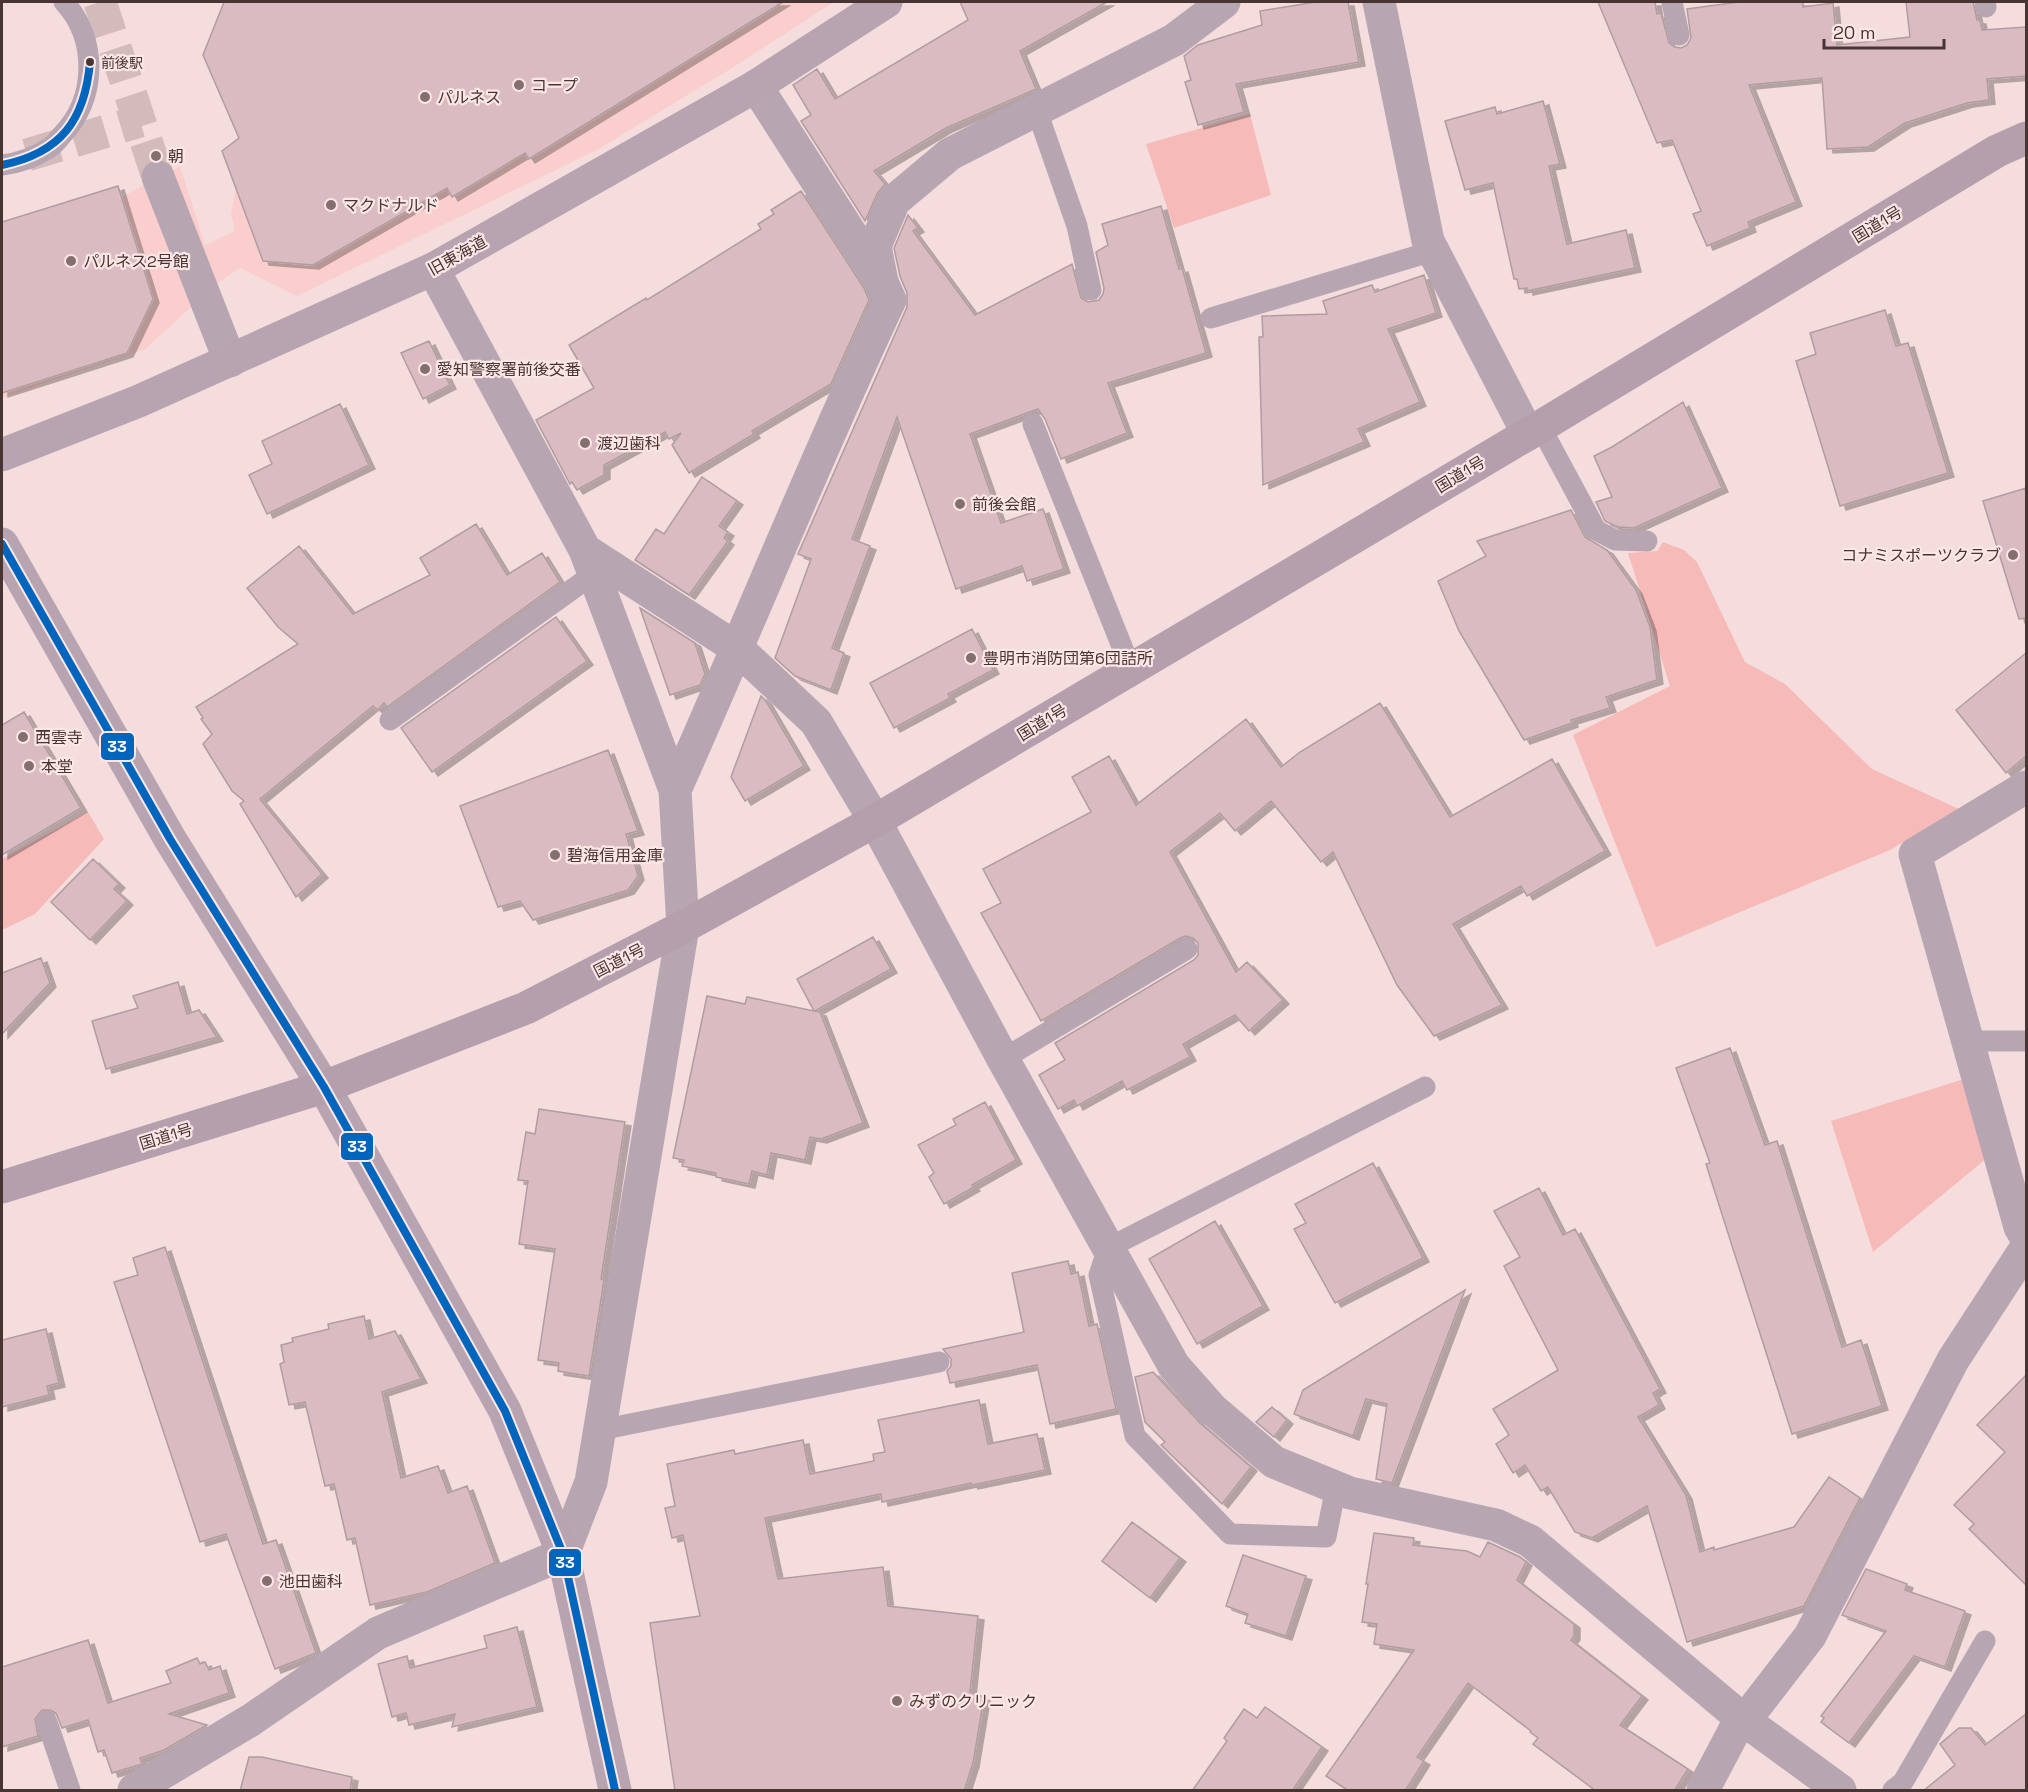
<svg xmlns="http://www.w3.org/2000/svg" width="2028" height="1792" font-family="'Space Grotesk','Noto Sans JP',sans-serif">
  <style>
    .built { fill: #facecc }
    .green { fill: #f6bbb9 }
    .building { fill: #dbbbc2; stroke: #b09da0; stroke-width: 1.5; filter: url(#shadow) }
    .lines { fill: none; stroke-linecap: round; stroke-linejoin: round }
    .street-tunnel { stroke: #d2bbba; stroke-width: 33; stroke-dasharray: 33 16; stroke-linecap: butt }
    .lane { stroke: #b7a6b2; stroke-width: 21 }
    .street { stroke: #b7a6b2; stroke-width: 33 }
    .secondary { stroke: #b8a3b1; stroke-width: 33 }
    .highway { stroke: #b59fac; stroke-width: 33 }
    .bus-1-casing { stroke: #fde7e6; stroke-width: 12 }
    .bus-1 { stroke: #0065bd; stroke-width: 8 }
    .bus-dot { fill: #483433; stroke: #fde7e6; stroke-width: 2 }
    .poi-dot { fill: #846f6e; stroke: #fde7e6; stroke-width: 2 }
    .labels { text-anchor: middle; stroke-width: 4.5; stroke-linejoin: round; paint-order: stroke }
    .bus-label { font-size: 14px; fill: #483433; stroke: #fde7e6; text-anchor: start }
    .poi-label { font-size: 16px; fill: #483433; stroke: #fde7e6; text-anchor: start }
    .street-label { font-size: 16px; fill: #483433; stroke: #fde7e6 }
    .line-badge { stroke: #fde7e6; stroke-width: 2 }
    .badge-label { font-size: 16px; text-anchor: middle; font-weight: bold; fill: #fff }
  </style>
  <defs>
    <filter id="shadow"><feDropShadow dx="6" dy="4" stdDeviation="0" flood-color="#0004"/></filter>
  </defs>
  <rect width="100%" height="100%" fill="#f4dddc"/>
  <!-- built -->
  <path class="built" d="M 224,2 L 834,2 L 732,68 L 597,150 L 297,296 L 240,268 L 219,282 L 145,349 L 2,398 L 2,222 L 118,186 L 122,197 L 180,166 L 205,245 L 235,231 L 231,214 L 236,189 L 222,151 L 239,138 L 203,55 Z"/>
  <!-- green -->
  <path class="green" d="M 1250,114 L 1271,195 L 1174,228 L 1146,144 Z
    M 1663,542 L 1684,550 L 1697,562 L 1745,662 L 1785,684 L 1872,769 L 1959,809 L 1890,850 L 1656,947 L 1573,735 L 1670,686 L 1628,553 L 1657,551 Z
    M 88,812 L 104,839 L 35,914 L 2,930 L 2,859 Z
    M 1964,1079 L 1987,1158 L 1873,1252 L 1831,1121 Z"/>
  <!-- building -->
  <path class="building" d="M 224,2 L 783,2 L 529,159 L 525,153 L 452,197 L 447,188 L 313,265 L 263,261 L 222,151 L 239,138 L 203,55 Z
    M 960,2 L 1107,2 L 1020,51 L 1036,89 L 946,128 L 874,171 L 885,184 L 877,194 L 865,221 L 801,121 L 811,115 L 793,85 L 817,69 L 835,99 L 968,20 Z
    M 1316,2 L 1348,2 L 1359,62 L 1236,84 L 1244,112 L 1198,125 L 1185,82 L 1191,80 L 1184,56 L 1198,45 L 1262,25 L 1260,11 Z
    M 1598,2 L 1655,2 L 1657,14 L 1661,13 L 1669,43 L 1675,47 L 1681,48 L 1687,45 L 1691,38 L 1687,9 L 1739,2 L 1803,2 L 1803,7 L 1833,3 L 1837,45 L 1910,37 L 1906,2 L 1973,2 L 1977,20 L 1980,20 L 1982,30 L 2026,27 L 2026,76 L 1987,79 L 1989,100 L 1967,103 L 1905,123 L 1868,147 L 1827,149 L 1822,78 L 1749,85 L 1796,202 L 1748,222 L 1750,228 L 1707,246 L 1693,214 L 1701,211 L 1672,140 L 1657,143 Z
    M 1543,101 L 1560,164 L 1549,166 L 1567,244 L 1626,230 L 1635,268 L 1527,291 L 1527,288 L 1519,289 L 1517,279 L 1514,279 L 1493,183 L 1465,190 L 1445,121 L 1495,107 L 1497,114 Z
    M 118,186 L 153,299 L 127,353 L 2,393 L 2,222 Z
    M 801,191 L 864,288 L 869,300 L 831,384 L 752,431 L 754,434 L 689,473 L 672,445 L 681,433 L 669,439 L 665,432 L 604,465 L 604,475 L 577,490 L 572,482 L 570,484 L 536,420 L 594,388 L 569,345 L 646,298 L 647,300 L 761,229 L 758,224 L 774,214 L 771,210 Z
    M 1161,206 L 1179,269 L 1182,268 L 1206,353 L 1108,383 L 1127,433 L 1061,459 L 1045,419 L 1038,409 L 970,434 L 1001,523 L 1043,509 L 1064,569 L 1027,581 L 1022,566 L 956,589 L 897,417 L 852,539 L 870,546 L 832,648 L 844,653 L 831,690 L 795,676 L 775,658 L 811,559 L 798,554 L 907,307 L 907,293 L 900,276 L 894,248 L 908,215 L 918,228 L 913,231 L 975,315 L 1072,264 L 1081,298 L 1088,302 L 1099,300 L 1103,294 L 1104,288 L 1096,252 L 1108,245 L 1102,224 Z
    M 1424,275 L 1436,313 L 1388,329 L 1420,402 L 1358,429 L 1364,442 L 1263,485 L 1259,337 L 1263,337 L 1262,316 L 1327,314 L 1323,301 L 1372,285 L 1375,292 Z
    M 1885,310 L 1896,346 L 1908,343 L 1948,473 L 1840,506 L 1796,361 L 1816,354 L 1810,333 Z
    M 429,341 L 450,385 L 423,399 L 401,353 Z
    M 1683,402 L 1722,488 L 1634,528 L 1618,527 L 1605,521 L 1596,502 L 1612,497 L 1594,456 L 1612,447 Z
    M 340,404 L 369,465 L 267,514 L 249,475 L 272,464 L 262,441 Z
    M 702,477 L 737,501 L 719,526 L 728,532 L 724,538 L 728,541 L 689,595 L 635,560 L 656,529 L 664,534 Z
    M 2026,488 L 2026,618 L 2019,619 L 1983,501 Z
    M 1571,510 L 1585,537 L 1607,550 L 1636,590 L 1650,627 L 1657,680 L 1606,697 L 1610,708 L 1571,720 L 1572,723 L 1524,740 L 1459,631 L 1438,581 L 1486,556 L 1477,541 Z
    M 476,524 L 507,575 L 542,553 L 560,582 L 387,707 L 384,703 L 378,710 L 373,706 L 260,799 L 322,874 L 296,897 L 240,804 L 244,801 L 232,791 L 203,744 L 212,734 L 201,719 L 203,718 L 196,707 L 298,644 L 278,627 L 247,588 L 299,546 L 353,614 L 430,575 L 420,558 Z
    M 640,608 L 695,643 L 705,674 L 700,685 L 670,695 Z
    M 556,617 L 587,661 L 432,772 L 401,728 Z
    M 972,629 L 993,670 L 948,694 L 950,698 L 894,728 L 870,683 Z
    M 2026,653 L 2026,756 L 2006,773 L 1956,710 Z
    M 761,696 L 766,701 L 804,766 L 745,801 L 731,777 Z
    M 1380,703 L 1450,817 L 1552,759 L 1605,851 L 1527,896 L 1521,886 L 1453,924 L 1502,1005 L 1434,1036 L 1397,985 L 1333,852 L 1321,862 L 1271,801 L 1235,831 L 1220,813 L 1170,852 L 1236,972 L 1247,962 L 1283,1000 L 1249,1031 L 1235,1015 L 1183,1044 L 1190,1057 L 1127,1090 L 1122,1081 L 1077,1106 L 1074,1100 L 1058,1109 L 1039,1075 L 1065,1060 L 1055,1043 L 1194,960 L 1198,955 L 1198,943 L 1193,938 L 1186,936 L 1180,938 L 1041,1021 L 981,913 L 1001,903 L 983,869 L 1091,812 L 1072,777 L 1109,756 L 1136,805 L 1246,719 L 1281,767 L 1300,752 Z
    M 24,712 L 81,808 L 2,855 L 2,725 Z
    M 608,750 L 638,831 L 626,834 L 638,876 L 628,890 L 533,920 L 520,901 L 498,907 L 460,806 Z
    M 93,859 L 119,884 L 114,889 L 127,901 L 90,940 L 51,902 Z
    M 873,937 L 891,969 L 815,1011 L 820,1012 L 863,1123 L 821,1139 L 810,1137 L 805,1160 L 771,1153 L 767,1175 L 752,1171 L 749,1184 L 716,1177 L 716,1173 L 682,1166 L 684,1160 L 673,1158 L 707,996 L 745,1004 L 747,997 L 814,1011 L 797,979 Z
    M 41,958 L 50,983 L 2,1034 L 2,973 Z
    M 178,982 L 187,1014 L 199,1010 L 217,1037 L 106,1069 L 92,1021 L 138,1008 L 133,996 Z
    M 1730,1048 L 1765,1145 L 1777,1141 L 1842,1347 L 1861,1340 L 1882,1406 L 1792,1434 L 1706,1164 L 1710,1163 L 1676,1068 Z
    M 985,1102 L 1016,1160 L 972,1185 L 974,1187 L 944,1204 L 929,1177 L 934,1173 L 918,1145 L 956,1125 L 953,1119 Z
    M 539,1109 L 625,1122 L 601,1279 L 604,1280 L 589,1376 L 558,1371 L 559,1363 L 538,1360 L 555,1249 L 519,1244 L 528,1181 L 518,1180 L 526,1132 L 535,1134 Z
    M 1373,1163 L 1423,1258 L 1335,1303 L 1294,1229 L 1306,1223 L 1295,1204 Z
    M 1539,1188 L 1563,1235 L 1575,1229 L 1660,1389 L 1653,1393 L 1659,1405 L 1638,1417 L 1686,1495 L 1700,1552 L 1714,1547 L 1714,1550 L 1794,1527 L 1829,1477 L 1860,1498 L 1804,1606 L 1687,1642 L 1647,1506 L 1592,1538 L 1575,1532 L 1548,1487 L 1541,1491 L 1525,1465 L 1513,1473 L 1496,1444 L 1509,1435 L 1493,1409 L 1558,1370 L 1504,1266 L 1520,1257 L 1494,1211 Z
    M 1215,1221 L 1263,1306 L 1197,1344 L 1149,1259 Z
    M 165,1247 L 263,1544 L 276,1540 L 316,1653 L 275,1669 L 226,1534 L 200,1542 L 114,1282 L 138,1275 L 133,1258 Z
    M 1068,1261 L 1071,1274 L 1078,1272 L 1089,1326 L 1097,1324 L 1116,1409 L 1050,1424 L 1037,1365 L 950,1383 L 947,1371 L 951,1366 L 951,1359 L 943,1349 L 1024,1332 L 1012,1273 Z
    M 1465,1290 L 1392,1483 L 1376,1479 L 1387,1404 L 1366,1399 L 1353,1436 L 1294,1414 L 1303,1390 Z
    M 364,1316 L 369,1339 L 395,1331 L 421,1379 L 382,1392 L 401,1478 L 438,1466 L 448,1493 L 467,1486 L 495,1563 L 427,1592 L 370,1605 L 355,1538 L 347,1540 L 334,1484 L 325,1486 L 305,1402 L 289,1405 L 280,1364 L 284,1362 L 281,1345 L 293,1342 L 292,1338 L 329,1329 L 328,1324 Z
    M 46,1329 L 59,1383 L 47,1386 L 49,1395 L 2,1407 L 2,1340 Z
    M 1153,1372 L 1200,1423 L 1251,1467 L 1222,1504 L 1161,1445 L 1165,1442 L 1145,1422 L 1135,1377 Z
    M 2026,1375 L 2026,1585 L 1969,1529 L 1974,1524 L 1954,1505 L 2005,1452 L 1977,1425 Z
    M 979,1400 L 988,1444 L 1037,1434 L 1045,1470 L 972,1485 L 971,1483 L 882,1502 L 881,1494 L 765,1518 L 778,1579 L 883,1567 L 888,1606 L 978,1616 L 970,1692 L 984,1697 L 973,1763 L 964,1791 L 675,1791 L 650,1623 L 700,1616 L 683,1535 L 672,1538 L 665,1508 L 675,1506 L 667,1464 L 734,1450 L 735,1454 L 803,1440 L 810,1474 L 874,1461 L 873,1454 L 885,1452 L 878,1420 Z
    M 1272,1407 L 1287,1420 L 1274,1437 L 1256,1422 Z
    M 1132,1522 L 1180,1558 L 1150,1598 L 1102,1561 Z
    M 1374,1533 L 1414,1538 L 1413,1545 L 1467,1551 L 1480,1557 L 1488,1542 L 1520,1557 L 1526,1562 L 1517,1580 L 1574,1624 L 1574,1636 L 1571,1640 L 1642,1696 L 1620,1725 L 1688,1769 L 1674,1791 L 1596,1791 L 1533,1744 L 1538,1738 L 1530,1732 L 1531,1731 L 1468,1683 L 1417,1757 L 1424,1761 L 1405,1791 L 1349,1791 L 1326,1776 L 1414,1650 L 1374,1644 L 1377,1624 L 1362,1622 L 1368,1584 L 1366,1584 Z
    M 1243,1555 L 1306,1576 L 1286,1636 L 1245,1623 L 1248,1614 L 1226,1606 Z
    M 1866,1569 L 1907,1584 L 1905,1590 L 1965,1611 L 1945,1667 L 1914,1656 L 1849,1743 L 1821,1722 L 1824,1718 L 1821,1716 L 1886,1631 L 1842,1615 Z
    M 517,1627 L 537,1707 L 452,1727 L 455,1714 L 409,1725 L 406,1713 L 392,1717 L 378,1664 L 407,1656 L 410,1668 L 487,1648 L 484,1636 Z
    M 88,1640 L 108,1703 L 171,1683 L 166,1671 L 197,1658 L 200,1664 L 205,1662 L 209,1670 L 220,1666 L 229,1693 L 169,1714 L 207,1725 L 164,1750 L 140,1758 L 142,1764 L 112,1773 L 104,1750 L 98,1752 L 88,1720 L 62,1728 L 56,1713 L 50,1710 L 42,1710 L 35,1719 L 38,1736 L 2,1747 L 2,1667 Z
    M 1265,1707 L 1322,1747 L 1292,1791 L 1192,1791 L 1227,1741 L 1224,1738 L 1244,1709 L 1257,1718 Z
    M 2026,1714 L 2026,1791 L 1923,1791 L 1955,1765 L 1940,1744 L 1959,1728 L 1971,1728 L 1985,1745 Z
    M 249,1757 L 262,1757 L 352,1777 L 350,1791 L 240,1791 Z"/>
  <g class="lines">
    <!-- street-tunnel -->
    <path class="street-tunnel" d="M 100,2 L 158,177
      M 27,155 L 140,121"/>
    <!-- lane -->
    <path class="lane" d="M 1672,2 L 1679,35
      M 1985,2 L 1986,7
      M 1037,111 L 1077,226 L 1091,290
      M 2,165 C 19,163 34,158 49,148 C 54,145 58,140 62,135 C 97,99 98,39 64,2
      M 1211,318 L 1433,251
      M 1033,424 L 1131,669
      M 1540,426 L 1596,530 L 1615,540 L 1647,541
      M 390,720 L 595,573
      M 1968,1041 L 2026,1041
      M 1003,1059 L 1187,949
      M 600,1430 L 939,1362
      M 1336,1487 L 1326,1537 L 1230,1534 L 1135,1436 L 1099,1275 L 1108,1248 L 1425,1087
      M 47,1722 L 70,1790
      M 1893,1790 L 1903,1782 L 1985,1641"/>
    <!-- street -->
    <path class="street" d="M 1379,2 L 1428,241 L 1528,434
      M 756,86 L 878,276
      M 158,177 L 230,361
      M 585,550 L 738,649 L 816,722 L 875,821 L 1003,1059 L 1174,1366 L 1212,1409 L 1274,1462 L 1350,1493 L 1496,1525 L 1530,1541 L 1741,1718 L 1840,1790
      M 2026,787 L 1915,854 L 2020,1227 L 2026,1237
      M 675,790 C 748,627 814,461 890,300 L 882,282 L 875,246 L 894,201 L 950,154 L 1174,40 L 1224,2
      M 1745,1720 L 1810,1636 L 1953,1360 L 2026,1248
      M 134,1790 L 251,1720 L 378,1633 L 563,1554 L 591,1482 L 683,927 L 675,790 L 585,550 L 433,269
      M 1703,1790 L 1741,1718"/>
    <!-- secondary -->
    <path class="secondary" d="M 2,455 L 139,401 L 433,269 L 756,86 L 886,2
      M 2,544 L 170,839 L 324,1087 L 505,1411 L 563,1554 L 615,1790"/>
    <!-- highway -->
    <path class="highway" d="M 2,1187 L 324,1087 L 526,1008 L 683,927 L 875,821 L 1528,434 L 1997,151 L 2026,138"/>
    <!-- bus-1 casing -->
    <g class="bus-1-casing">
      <path id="bus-1" d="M 2,165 C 61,153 85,120 90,62
        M 2,544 L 170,839 L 324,1087 L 505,1411 L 563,1554 L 615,1790"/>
    </g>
    <!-- bus-1 -->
    <use href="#bus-1" class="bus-1"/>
  </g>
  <!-- markers -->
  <circle class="bus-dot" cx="90" cy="62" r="5"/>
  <g class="poi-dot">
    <circle cx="519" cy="85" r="6"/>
    <circle cx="425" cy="97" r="6"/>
    <circle cx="156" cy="156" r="6"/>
    <circle cx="331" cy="205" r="6"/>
    <circle cx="71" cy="261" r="6"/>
    <circle cx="425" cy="369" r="6"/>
    <circle cx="585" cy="443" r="6"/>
    <circle cx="960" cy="504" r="6"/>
    <circle cx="2013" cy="555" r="6"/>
    <circle cx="971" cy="658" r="6"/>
    <circle cx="23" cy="737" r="6"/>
    <circle cx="29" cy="766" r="6"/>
    <circle cx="555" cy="855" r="6"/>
    <circle cx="267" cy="1581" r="6"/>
    <circle cx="897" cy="1701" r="6"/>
  </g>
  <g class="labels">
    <!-- bus labels -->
    <g class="bus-label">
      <text x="101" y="68">前後駅</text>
    </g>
    <!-- poi labels -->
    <g class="poi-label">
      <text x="531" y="91">コープ</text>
      <text x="437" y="103">パルネス</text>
      <text x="168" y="162">朝</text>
      <text x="343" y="211">マクドナルド</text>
      <text x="83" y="267">パルネス2号館</text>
      <text x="437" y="375">愛知警察署前後交番</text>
      <text x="597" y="449">渡辺歯科</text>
      <text x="972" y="510">前後会館</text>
      <text x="2001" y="561" text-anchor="end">コナミスポーツクラブ</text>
      <text x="983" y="664">豊明市消防団第6団詰所</text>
      <text x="35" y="743">西雲寺</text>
      <text x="41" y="772">本堂</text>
      <text x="567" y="861">碧海信用金庫</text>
      <text x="279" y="1587">池田歯科</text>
      <text x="909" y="1707">みずのクリニック</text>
    </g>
    <!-- street labels -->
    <g class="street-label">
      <text transform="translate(1877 224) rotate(-31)" y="6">国道1号</text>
      <text transform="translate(457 255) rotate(-29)" y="6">旧東海道</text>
      <text transform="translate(1460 474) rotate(-31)" y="6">国道1号</text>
      <text transform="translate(1042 722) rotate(-31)" y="6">国道1号</text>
      <text transform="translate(619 960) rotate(-27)" y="6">国道1号</text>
      <text transform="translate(166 1136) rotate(-17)" y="6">国道1号</text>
    </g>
  </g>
  <g class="line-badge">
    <rect x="100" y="732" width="35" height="29" rx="6" fill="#0065bd"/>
    <rect x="340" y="1132" width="34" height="29" rx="6" fill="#0065bd"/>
    <rect x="548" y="1548" width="34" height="29" rx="6" fill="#0065bd"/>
  </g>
  <g class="badge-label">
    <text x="117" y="752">33</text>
    <text x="357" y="1152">33</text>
    <text x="565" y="1568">33</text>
  </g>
  <!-- border -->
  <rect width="2028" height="1792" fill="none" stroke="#483433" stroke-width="6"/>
  <!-- scale -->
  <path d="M1824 39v9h120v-9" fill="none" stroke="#483433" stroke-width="3"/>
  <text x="1833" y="39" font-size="18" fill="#483433" stroke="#fde7e6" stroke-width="4.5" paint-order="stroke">20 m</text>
</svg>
